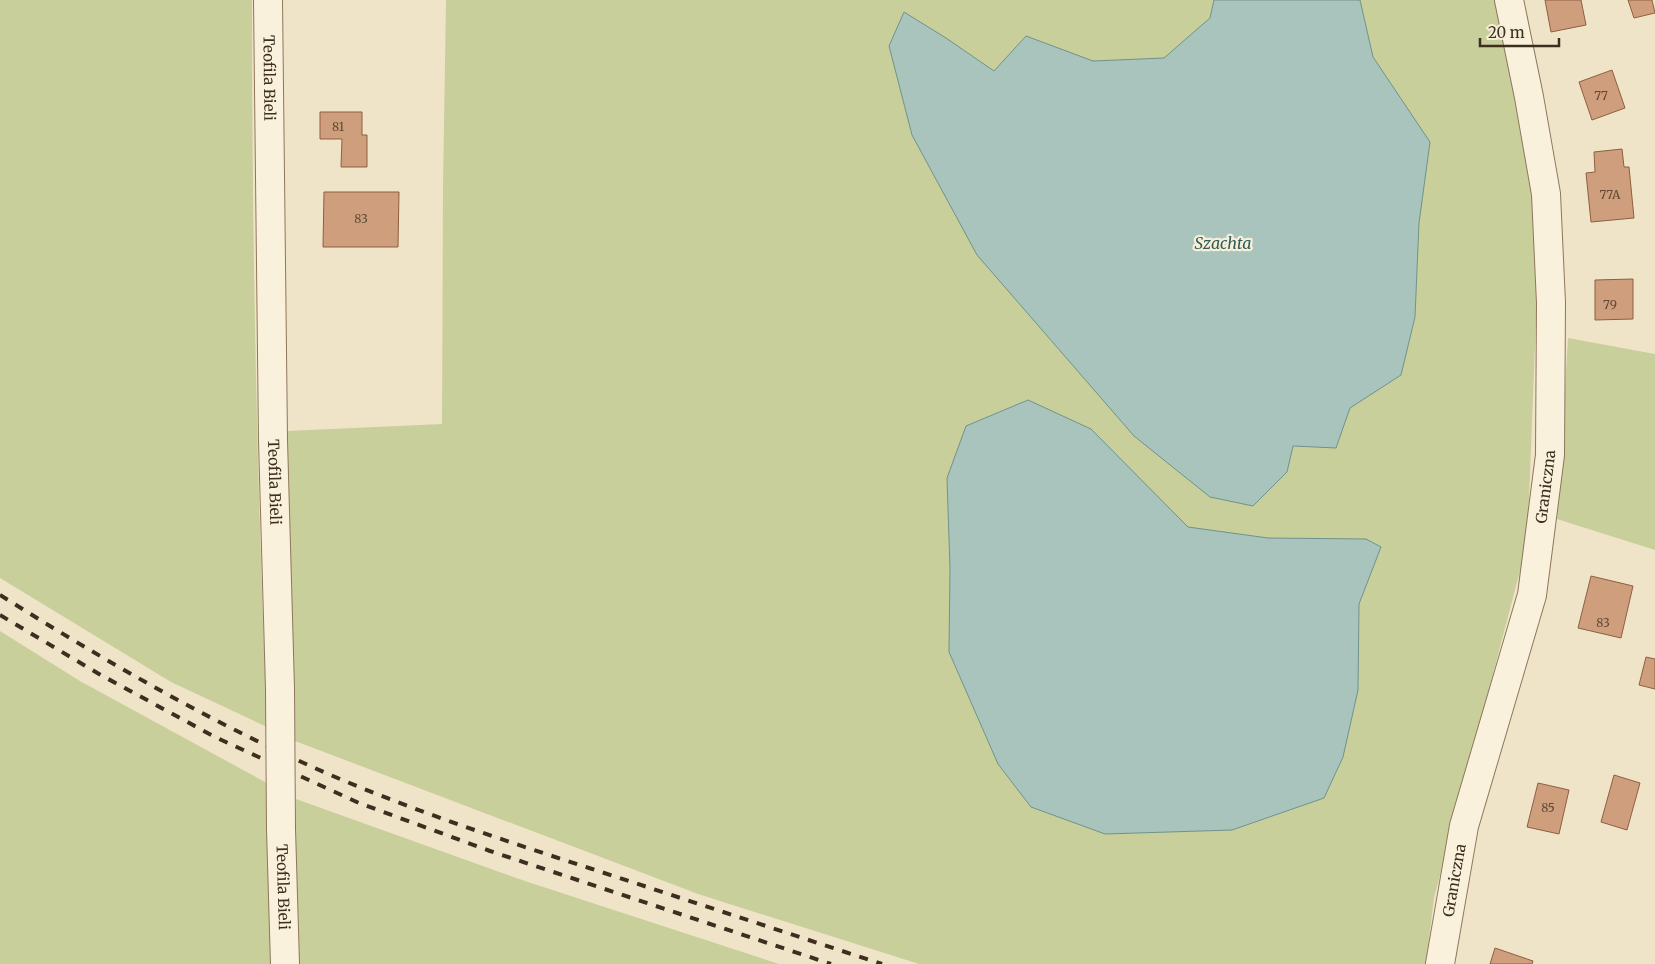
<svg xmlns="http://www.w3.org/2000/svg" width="1655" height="964" font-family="Merriweather,serif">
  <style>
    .green { fill: #c9cf9b }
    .water { fill: #a9c4bc; stroke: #6f938a }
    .building { fill: #cf9f7d; stroke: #8d5f41 }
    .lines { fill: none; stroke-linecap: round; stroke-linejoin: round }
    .street-casing { stroke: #8d765c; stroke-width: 30 }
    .street { stroke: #faf1dc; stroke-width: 28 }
    .rail { stroke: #3d2e20; stroke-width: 4; stroke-dasharray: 9 9; stroke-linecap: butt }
    .street-bridge-casing { stroke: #8d765c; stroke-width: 30; stroke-linecap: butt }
    .street-bridge { stroke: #faf1dc; stroke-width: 28 }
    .labels { text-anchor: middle; stroke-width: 4.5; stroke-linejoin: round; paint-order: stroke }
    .number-label { font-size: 12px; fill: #624a37 }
    .street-label { font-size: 15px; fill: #3d2e20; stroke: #f7eed8 }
    .water-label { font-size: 16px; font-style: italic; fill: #2f5d5a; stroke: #f7eed8 }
  </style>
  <rect width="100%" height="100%" fill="#f0e4c8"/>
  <!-- green -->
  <path class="green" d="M 0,0 L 252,0 C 252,242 257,485 267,727 L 171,682 L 0,578 Z
    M 446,0 L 1498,0 L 1540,218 L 1528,525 L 1520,571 L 1434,898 L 1426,964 L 919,964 L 698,894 L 295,741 L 287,431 L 442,424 L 443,185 Z
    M 1568,338 L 1655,354 L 1655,550 L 1557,519 Z
    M 0,631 L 80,681 L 267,783 L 272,964 L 0,964 Z
    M 296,799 L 525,881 L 779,964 L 295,964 Z"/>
  <!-- water -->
  <path class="water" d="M 1214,0 L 1360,0 L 1373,57 L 1430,142 L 1419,223 L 1415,317 L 1401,375 L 1350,408 L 1336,448 L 1293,446 L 1287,472 L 1253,506 L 1210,497 L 1134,436 L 977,255 L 912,135 L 889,46 L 904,12 L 946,38 L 994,71 L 1026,36 L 1093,61 L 1164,58 L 1210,18 Z
    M 1028,400 L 1091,429 L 1188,527 L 1268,538 L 1366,539 L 1381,547 L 1359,604 L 1358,690 L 1343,757 L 1324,798 L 1232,830 L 1105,834 L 1031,807 L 998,764 L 949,652 L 950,568 L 947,478 L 966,426 Z"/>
  <!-- building -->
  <path class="building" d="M 1545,0 L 1581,0 L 1586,25 L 1551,32 Z
    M 1628,0 L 1652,0 L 1655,13 L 1634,18 Z
    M 1612,70 L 1625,108 L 1592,120 L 1579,82 Z
    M 320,112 L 362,112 L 362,135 L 367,135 L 367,167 L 341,167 L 342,139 L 320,139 Z
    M 1622,149 L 1624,167 L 1629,167 L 1634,218 L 1591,222 L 1586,173 L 1595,172 L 1594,152 Z
    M 324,192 L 399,192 L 398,247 L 323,247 Z
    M 1633,279 L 1633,319 L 1595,320 L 1595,280 Z
    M 1591,576 L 1633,586 L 1621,638 L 1578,628 Z
    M 1646,657 L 1655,659 L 1655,689 L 1639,685 Z
    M 1614,775 L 1640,783 L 1627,830 L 1601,822 Z
    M 1538,783 L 1569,790 L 1559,834 L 1527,827 Z
    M 1495,948 L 1533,961 L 1532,964 L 1490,964 Z"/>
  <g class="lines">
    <!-- street casing -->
    <g class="street-casing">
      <g id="street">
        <path id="s1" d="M 268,0 L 273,440 L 280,689"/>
        <path id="s2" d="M 281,829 L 285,964"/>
        <path id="s3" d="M 1440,964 L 1464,826 L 1532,595 L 1550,455 L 1551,303 L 1546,194 L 1529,97 L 1509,0"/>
      </g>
    </g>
    <!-- street -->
    <use href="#street" class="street"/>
    <!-- rail -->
    <path class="rail" d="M 0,595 C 105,661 212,723 326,773 C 411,810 500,839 589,868 C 687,900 784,932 882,964
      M 0,615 L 99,674 L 215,737 L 359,803 L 490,851 L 831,964"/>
    <!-- street-bridge casing -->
    <g class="street-bridge-casing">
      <path id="street-bridge" d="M 280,689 L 281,829"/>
    </g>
    <!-- street-bridge -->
    <use href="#street-bridge" class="street-bridge"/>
  </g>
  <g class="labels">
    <!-- number labels -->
    <g class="number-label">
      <text x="1601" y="100">77</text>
      <text x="338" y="131">81</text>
      <text x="1610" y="199">77A</text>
      <text x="361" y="223">83</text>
      <text x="1610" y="309">79</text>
      <text x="1603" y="627">83</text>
      <text x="1548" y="812">85</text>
    </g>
    <!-- street labels -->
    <g class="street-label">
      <text dy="5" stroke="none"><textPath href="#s1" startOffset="78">Teofila Bieli</textPath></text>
      <text dy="5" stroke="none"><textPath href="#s1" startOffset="482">Teofila Bieli</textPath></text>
      <text dy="5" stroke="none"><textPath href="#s3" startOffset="490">Graniczna</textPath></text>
      <text dy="5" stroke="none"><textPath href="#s3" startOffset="85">Graniczna</textPath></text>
      <text dy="5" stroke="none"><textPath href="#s2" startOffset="58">Teofila Bieli</textPath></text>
    </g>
    <!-- water labels -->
    <g class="water-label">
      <text x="1223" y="249">Szachta</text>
    </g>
  </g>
  <!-- scale -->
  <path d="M1480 38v8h79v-8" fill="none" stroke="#3d2e20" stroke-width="2.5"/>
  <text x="1488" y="38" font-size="15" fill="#3d2e20" stroke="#f7eed8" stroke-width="4" paint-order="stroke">20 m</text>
</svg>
